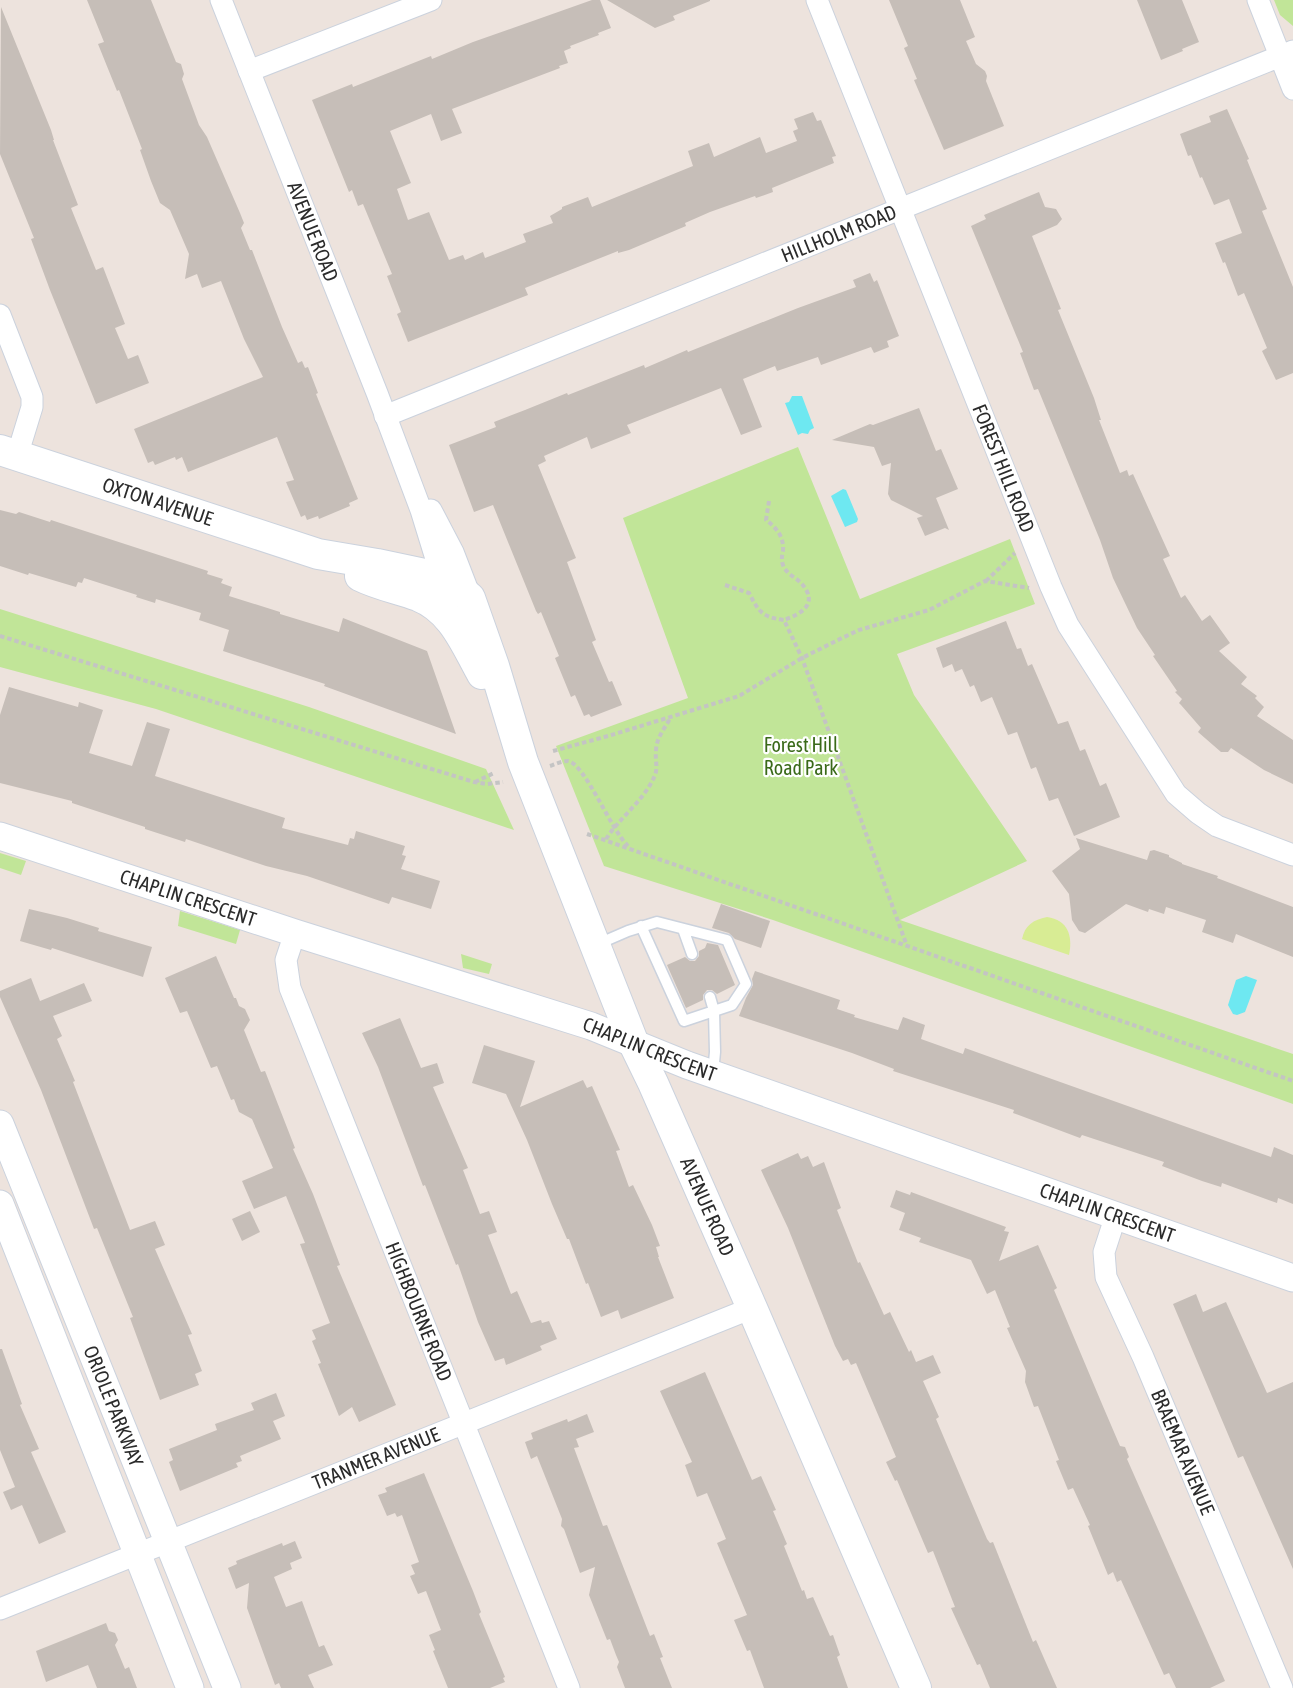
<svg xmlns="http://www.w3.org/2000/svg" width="1293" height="1688" font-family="'Asap Condensed',sans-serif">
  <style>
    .green { fill: #c1e598 }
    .pitch { fill: #d8ec94 }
    .water { fill: #6ee8f1 }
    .building { fill: #c6beb8 }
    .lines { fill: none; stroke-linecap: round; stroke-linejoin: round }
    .service-casing { stroke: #cbd2dd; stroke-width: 13 }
    .minor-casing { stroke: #cbd2dd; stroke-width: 23 }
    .tertiary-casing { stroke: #cbd2dd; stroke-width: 29 }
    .secondary-casing { stroke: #cbd2dd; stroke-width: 32 }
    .path { stroke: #c4c4c4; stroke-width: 4; stroke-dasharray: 4.5 3; stroke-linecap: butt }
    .service { stroke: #fff; stroke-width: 10 }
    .minor { stroke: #fff; stroke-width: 21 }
    .tertiary { stroke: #fff; stroke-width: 27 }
    .secondary { stroke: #fff; stroke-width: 30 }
    .labels { text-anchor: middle; stroke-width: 4.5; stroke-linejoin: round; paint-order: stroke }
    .street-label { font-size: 20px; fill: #2b2b2b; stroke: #fff }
    .park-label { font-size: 20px; fill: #3a6a19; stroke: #fff }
  </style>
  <rect width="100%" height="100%" fill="#ede3dd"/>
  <!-- green -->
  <path class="green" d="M 1274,0 L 1293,0 L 1293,26 L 1280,15 Z
    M 798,447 L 860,599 L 1010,539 L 1035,604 L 897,654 L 914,695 L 1027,861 L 900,920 L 1293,1054 L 1293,1104 L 773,920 L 604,866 L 556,746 L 688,698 L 623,518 Z
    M 0,609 L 309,707 L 486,769 L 514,830 L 156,709 L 0,667 Z
    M 0,853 L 26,861 L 21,875 L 0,868 Z
    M 180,911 L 240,930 L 236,944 L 178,926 Z
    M 461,954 L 492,964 L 489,974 L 463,968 Z"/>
  <!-- pitch -->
  <path class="pitch" d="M 1047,917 C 1068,920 1073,936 1069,955 L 1022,939 C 1025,925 1033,920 1047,917 Z"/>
  <!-- water -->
  <path class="water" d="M 792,396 L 802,396 L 814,428 L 810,430 L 808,434 L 802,433 L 798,435 L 785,403 L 789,402 Z
    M 843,489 L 846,490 L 858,519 L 857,522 L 845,527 L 831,496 Z
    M 1246,976 L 1257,980 L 1245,1012 L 1237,1015 L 1233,1014 L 1228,1005 L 1236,980 Z"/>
  <!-- building -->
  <path class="building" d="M 87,0 L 151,0 L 176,62 L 181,64 L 184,74 L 182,79 L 199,125 L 207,137 L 240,213 L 244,223 L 241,228 L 250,250 L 252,250 L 282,327 L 298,363 L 302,361 L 305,368 L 308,367 L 318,393 L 316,394 L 358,499 L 349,503 L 350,506 L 319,519 L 318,516 L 307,520 L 305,515 L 301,517 L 286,482 L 294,480 L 277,437 L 188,472 L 182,457 L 176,460 L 175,457 L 155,465 L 153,461 L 148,463 L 134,429 L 263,377 L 244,339 L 221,281 L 202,288 L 197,274 L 185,279 L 189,254 L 170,210 L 160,203 L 151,181 L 140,150 L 142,149 L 119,90 L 117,91 L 98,44 L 104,42 Z
    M 592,0 L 600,0 L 611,28 L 598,33 L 599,35 L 570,46 L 571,48 L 564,51 L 568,63 L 559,66 L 560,68 L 452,109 L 462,133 L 441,141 L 431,114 L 390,131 L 411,183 L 397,189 L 408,220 L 429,212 L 449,260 L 463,255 L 465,260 L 483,252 L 485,258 L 526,242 L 523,234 L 553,223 L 550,216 L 562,209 L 562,207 L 588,197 L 592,207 L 693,166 L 688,151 L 709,143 L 714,157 L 760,137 L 766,153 L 797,141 L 793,131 L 798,129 L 794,119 L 813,112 L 817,121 L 821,120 L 836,156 L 832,157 L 834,163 L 772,188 L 773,192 L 756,198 L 755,196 L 710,212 L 685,223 L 686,226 L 629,250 L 618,253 L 618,251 L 525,288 L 528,295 L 408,342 L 397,314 L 401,312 L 387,276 L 392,274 L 363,204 L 358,206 L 352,190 L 349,192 L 312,100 L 352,84 L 353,87 L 431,56 L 432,59 L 473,42 Z
    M 607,0 L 710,0 L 710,1 L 673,16 L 675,20 L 655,28 Z
    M 889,0 L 960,0 L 975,37 L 966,41 L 976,64 L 985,71 L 987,76 L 986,81 L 1004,126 L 944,150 L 914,80 L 917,79 L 904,48 L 908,46 Z
    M 1137,0 L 1182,0 L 1199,42 L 1182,49 L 1183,51 L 1161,60 Z
    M 1,7 L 51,130 L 54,140 L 53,140 L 78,205 L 71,208 L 96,270 L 103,267 L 125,324 L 115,328 L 128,359 L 138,355 L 149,383 L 96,404 L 50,290 L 31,239 L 34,238 L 0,154 Z
    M 1227,109 L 1249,159 L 1247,160 L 1267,209 L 1262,211 L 1293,287 L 1293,373 L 1276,380 L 1262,351 L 1267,348 L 1244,293 L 1238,296 L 1225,262 L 1223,263 L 1215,243 L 1242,233 L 1229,199 L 1214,205 L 1202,177 L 1200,178 L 1191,155 L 1188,156 L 1180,134 L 1211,122 L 1209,116 Z
    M 1039,192 L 1045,207 L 1056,209 L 1062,219 L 1057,225 L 1032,236 L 1061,309 L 1058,310 L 1094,398 L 1101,420 L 1099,420 L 1120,473 L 1127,470 L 1129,476 L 1133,474 L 1170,556 L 1163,559 L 1181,598 L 1185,595 L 1202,621 L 1210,615 L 1230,643 L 1219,651 L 1247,677 L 1241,684 L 1257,696 L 1255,698 L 1264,707 L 1257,716 L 1293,740 L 1293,784 L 1264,770 L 1231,748 L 1228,752 L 1221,752 L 1198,732 L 1201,728 L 1181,705 L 1179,703 L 1182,699 L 1175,692 L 1177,691 L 1153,656 L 1155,655 L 1137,628 L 1113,578 L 1100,540 L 1038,389 L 1034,390 L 1020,353 L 1023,352 L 971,226 L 986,219 L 984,215 Z
    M 870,273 L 874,282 L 877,280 L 899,336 L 887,341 L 889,347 L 874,353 L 871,347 L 821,365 L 818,357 L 777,371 L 775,366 L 743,379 L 762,427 L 741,435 L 721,388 L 627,425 L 631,433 L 591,449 L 587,437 L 544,456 L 546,461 L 538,465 L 576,558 L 567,562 L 596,640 L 592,642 L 609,682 L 612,681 L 622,705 L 591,717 L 589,714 L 584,716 L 575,695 L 571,697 L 555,658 L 559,656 L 541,612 L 538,614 L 536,611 L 493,505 L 474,512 L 449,445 L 496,427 L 494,422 L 525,410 L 567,393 L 568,395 L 644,365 L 645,368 L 687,350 L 688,352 L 798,308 L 856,287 L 853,280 Z
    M 919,408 L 936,451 L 941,449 L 958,489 L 936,498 L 949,530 L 945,528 L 925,536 L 917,518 L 923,516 L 891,500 L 888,494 L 891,463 L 882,466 L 874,447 L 832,440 L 870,424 L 873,425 Z
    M 0,510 L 16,514 L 19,512 L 50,522 L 51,520 L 208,571 L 207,574 L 223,579 L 221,583 L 232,587 L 229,596 L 280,612 L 280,614 L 339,632 L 343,618 L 427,651 L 456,734 L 324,686 L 325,684 L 223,651 L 229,630 L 199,620 L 201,613 L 156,599 L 155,603 L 136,597 L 137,595 L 84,578 L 82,583 L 78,582 L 76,587 L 29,573 L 28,575 L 0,566 Z
    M 1006,621 L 1017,649 L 1021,648 L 1028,666 L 1032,664 L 1058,724 L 1068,721 L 1080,751 L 1085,749 L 1100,786 L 1106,783 L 1120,817 L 1074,836 L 1058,798 L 1049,801 L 1036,767 L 1031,769 L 1017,732 L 1008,735 L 992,697 L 981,702 L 974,685 L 970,687 L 962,669 L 955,672 L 952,664 L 943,668 L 936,648 Z
    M 9,687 L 78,707 L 79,702 L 103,710 L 89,753 L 132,766 L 147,722 L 170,729 L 155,776 L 285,818 L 282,828 L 348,845 L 350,838 L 354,839 L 356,831 L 405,846 L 402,855 L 406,856 L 401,869 L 440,881 L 431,909 L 392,897 L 389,904 L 307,876 L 266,866 L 186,839 L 185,842 L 145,829 L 145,827 L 72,803 L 72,801 L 0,783 L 0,715 Z
    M 1076,838 L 1147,860 L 1150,851 L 1154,850 L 1169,855 L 1169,857 L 1182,863 L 1182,864 L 1218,876 L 1217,878 L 1293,907 L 1293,957 L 1236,934 L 1233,943 L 1202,932 L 1206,920 L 1166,907 L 1164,914 L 1149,909 L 1148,912 L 1126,904 L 1085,933 L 1079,931 L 1072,920 L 1069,894 L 1052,871 L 1080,849 Z
    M 721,904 L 770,921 L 761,948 L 735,939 L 729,933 L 712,928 Z
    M 29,909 L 67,918 L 99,928 L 98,931 L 152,947 L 143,977 L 52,948 L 51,950 L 20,941 Z
    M 707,943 L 718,945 L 735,985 L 717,994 L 712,990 L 707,990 L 703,995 L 703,1000 L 686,1008 L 667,965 L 685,957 L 690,961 L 695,961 L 699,956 L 699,951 L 705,948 Z
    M 216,956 L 234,998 L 236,998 L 239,1006 L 245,1009 L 250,1020 L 244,1030 L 261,1072 L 265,1071 L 295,1148 L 293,1149 L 313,1194 L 340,1265 L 337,1266 L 396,1405 L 359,1422 L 352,1407 L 339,1416 L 318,1364 L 321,1363 L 312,1341 L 316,1339 L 312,1330 L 330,1323 L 300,1244 L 305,1243 L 286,1196 L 254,1209 L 242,1181 L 273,1168 L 252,1119 L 239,1112 L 234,1099 L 231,1100 L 217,1066 L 211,1068 L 187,1011 L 180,1013 L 165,978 Z
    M 755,971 L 840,1000 L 837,1009 L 855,1015 L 854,1017 L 898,1030 L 903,1017 L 925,1025 L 921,1039 L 963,1054 L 965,1048 L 1271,1157 L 1274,1147 L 1293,1155 L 1293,1204 L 1278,1198 L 1277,1203 L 1222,1183 L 1221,1187 L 1202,1181 L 1162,1166 L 1164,1162 L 1082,1135 L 1080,1138 L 1013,1113 L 1014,1110 L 893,1071 L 894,1069 L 852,1053 L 739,1016 L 746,998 L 753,985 L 752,979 Z
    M 31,978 L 40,1001 L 84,983 L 92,1001 L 53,1016 L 62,1036 L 57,1039 L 75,1081 L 73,1082 L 130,1230 L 155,1221 L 165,1245 L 155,1249 L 192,1334 L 188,1335 L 202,1371 L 195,1374 L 199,1385 L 160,1400 L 130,1318 L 133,1317 L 97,1228 L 94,1229 L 41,1090 L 0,997 L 0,991 Z
    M 400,1018 L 421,1068 L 437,1063 L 444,1083 L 433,1087 L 468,1168 L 463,1170 L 480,1214 L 489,1211 L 497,1232 L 488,1235 L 511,1294 L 517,1291 L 531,1323 L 541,1320 L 542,1323 L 549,1321 L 557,1339 L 540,1346 L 542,1350 L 506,1365 L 504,1358 L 495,1361 L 478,1322 L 458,1264 L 456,1265 L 425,1185 L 423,1186 L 378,1067 L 362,1033 Z
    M 484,1045 L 535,1061 L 520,1107 L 583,1080 L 587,1088 L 592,1086 L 620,1150 L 616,1151 L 629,1187 L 633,1185 L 652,1225 L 660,1246 L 656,1247 L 659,1257 L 658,1257 L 674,1298 L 621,1319 L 618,1310 L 601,1317 L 588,1283 L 586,1284 L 569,1239 L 567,1239 L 552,1204 L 527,1140 L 506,1094 L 472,1083 Z
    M 798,1153 L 801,1159 L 808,1156 L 813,1167 L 824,1162 L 841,1208 L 837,1210 L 858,1263 L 860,1262 L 884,1315 L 890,1312 L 909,1352 L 911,1350 L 916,1362 L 933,1355 L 941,1373 L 923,1381 L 939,1417 L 936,1419 L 987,1539 L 990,1543 L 993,1542 L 1033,1642 L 1036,1640 L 1057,1688 L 990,1688 L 980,1664 L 977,1665 L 951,1608 L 955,1607 L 933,1551 L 928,1553 L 897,1480 L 895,1481 L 886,1462 L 896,1457 L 856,1363 L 851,1365 L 848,1359 L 843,1361 L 835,1346 L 788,1228 L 761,1170 Z
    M 896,1190 L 910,1195 L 911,1192 L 1006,1227 L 1004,1231 L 1009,1232 L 999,1261 L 1038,1245 L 1057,1288 L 1054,1290 L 1102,1404 L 1120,1446 L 1125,1447 L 1129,1457 L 1127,1459 L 1225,1681 L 1210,1688 L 1176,1688 L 1169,1673 L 1164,1675 L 1121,1580 L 1117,1582 L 1113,1572 L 1108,1575 L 1088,1526 L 1090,1525 L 1073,1488 L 1068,1490 L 1056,1461 L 1059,1460 L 1038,1406 L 1034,1407 L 1025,1382 L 1026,1371 L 1007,1328 L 1010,1327 L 995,1290 L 987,1294 L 971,1260 L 919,1242 L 921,1238 L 899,1230 L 905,1213 L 890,1207 Z
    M 250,1211 L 260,1232 L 242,1241 L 232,1219 Z
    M 1196,1294 L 1203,1312 L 1226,1302 L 1267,1393 L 1293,1382 L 1293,1569 L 1243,1456 L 1238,1458 L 1173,1304 Z
    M 0,1349 L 2,1349 L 22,1404 L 20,1405 L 39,1449 L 31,1452 L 66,1532 L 39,1544 L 22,1505 L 11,1510 L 3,1492 L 15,1487 L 0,1450 Z
    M 705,1372 L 752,1480 L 761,1476 L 776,1510 L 773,1511 L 787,1544 L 784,1546 L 802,1591 L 804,1590 L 807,1599 L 813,1597 L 830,1636 L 833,1635 L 840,1655 L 837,1657 L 848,1688 L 764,1688 L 750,1650 L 747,1651 L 734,1620 L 747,1615 L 717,1543 L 726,1539 L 707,1493 L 697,1497 L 685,1465 L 692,1462 L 660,1391 Z
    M 276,1393 L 285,1416 L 273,1421 L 281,1439 L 240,1456 L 242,1461 L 236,1463 L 238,1467 L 180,1491 L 169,1462 L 173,1460 L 169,1449 L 217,1430 L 215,1424 L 254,1410 L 251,1403 Z
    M 587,1414 L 594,1432 L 576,1439 L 579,1447 L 574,1448 L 603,1526 L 607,1525 L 650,1636 L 654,1634 L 663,1657 L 660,1658 L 672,1688 L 625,1688 L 617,1667 L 619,1662 L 616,1655 L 610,1639 L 607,1640 L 589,1595 L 595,1567 L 580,1573 L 564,1529 L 561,1526 L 562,1519 L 537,1456 L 531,1459 L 525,1442 L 533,1439 L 531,1433 L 567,1419 L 568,1422 Z
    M 424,1473 L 473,1591 L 481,1612 L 479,1614 L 505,1677 L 503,1678 L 505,1682 L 490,1688 L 448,1688 L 433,1651 L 435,1650 L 429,1635 L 441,1630 L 426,1591 L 418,1594 L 410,1576 L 415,1574 L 411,1565 L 419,1562 L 402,1515 L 397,1517 L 395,1513 L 387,1516 L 378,1495 L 387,1492 L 385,1488 Z
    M 295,1541 L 302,1558 L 290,1563 L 292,1569 L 274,1577 L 286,1607 L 302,1601 L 319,1647 L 324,1645 L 333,1665 L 308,1675 L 314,1688 L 281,1688 L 279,1683 L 275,1685 L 247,1608 L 249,1583 L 236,1589 L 228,1568 L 237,1564 L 236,1561 L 282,1543 L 283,1546 Z
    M 106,1623 L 109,1631 L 115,1633 L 118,1640 L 115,1645 L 125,1669 L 129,1667 L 137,1688 L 97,1688 L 88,1665 L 46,1682 L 36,1651 Z"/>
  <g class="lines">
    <!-- service casing -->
    <g class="service-casing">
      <path id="service" d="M 641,926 L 684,1021 L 714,1011 L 710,997
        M 683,929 L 692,954
        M 598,944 L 628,931 L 657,922 L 727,940 L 746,984 L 732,1005 L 714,1011 L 715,1052 L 713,1073"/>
    </g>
    <!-- minor casing -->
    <g class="minor-casing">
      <g id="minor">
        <path id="s1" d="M 221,0 L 377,393 L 421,510 L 445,588"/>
        <path id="s2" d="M 817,0 L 1051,587 L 1068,625 L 1176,794 L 1198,813 L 1217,826 L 1293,855"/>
        <path d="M 1258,0 L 1293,89"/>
        <path d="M 249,71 L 431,0"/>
        <path d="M 0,315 L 32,397 L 32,407 L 17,456"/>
        <path id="s3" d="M 385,416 L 1293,51"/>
        <path d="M 431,510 L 453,552 L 470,596"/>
        <path id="s4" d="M 295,933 L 286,960 L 290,988 L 569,1688"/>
        <path id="s5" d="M 1116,1215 L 1104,1252 L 1106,1277 L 1143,1357 L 1282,1688"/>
        <path id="s6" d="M 0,1609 L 752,1308"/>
      </g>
    </g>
    <!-- tertiary casing -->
    <g class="tertiary-casing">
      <g id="tertiary">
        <path id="s7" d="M 0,836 L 295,933 L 591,1026 L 687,1065 L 1293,1278"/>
        <path id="s8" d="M 0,1124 L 227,1688"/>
        <path d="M 0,1204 L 190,1688"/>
      </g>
    </g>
    <!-- secondary casing -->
    <g class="secondary-casing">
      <g id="secondary">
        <path id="s9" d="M 0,450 L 318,554 L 377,564 L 429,575 L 456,586 L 470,598 L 494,666 L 523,762 L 634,1044 L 653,1083 L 752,1308 L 916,1688"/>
        <path d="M 360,576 C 378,585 399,589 418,596 C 453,610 465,644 482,674"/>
      </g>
    </g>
    <!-- path -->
    <path class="path" d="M 769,501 L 766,520 C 777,528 784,537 783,551 C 782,556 781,560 783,565 C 787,575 796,577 802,584 C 819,604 801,614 784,620
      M 986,581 L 1015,553
      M 725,585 L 749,593 C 759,612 762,617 784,620 L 802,658 L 907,946
      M 0,636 L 474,782 L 487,784 L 503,782
      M 553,751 L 608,736 L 739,696 L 802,658 L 840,639 L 859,630 L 929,610 L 985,581 L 1029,588
      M 550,766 C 556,764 562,761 568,761 C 585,764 611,830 628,846
      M 475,782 L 494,773
      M 587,834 L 1293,1081
      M 606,839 C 620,817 645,800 655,775 C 658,767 655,760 656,751 C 656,738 665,728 671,717"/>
    <!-- service -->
    <use href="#service" class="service"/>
    <!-- minor -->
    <use href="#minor" class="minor"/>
    <!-- tertiary -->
    <use href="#tertiary" class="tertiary"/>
    <!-- secondary -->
    <use href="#secondary" class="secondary"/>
  </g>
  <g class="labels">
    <!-- street labels -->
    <g class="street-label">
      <text dy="7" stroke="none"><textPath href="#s1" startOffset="249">AVENUE ROAD</textPath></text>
      <text dy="7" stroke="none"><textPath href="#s3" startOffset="489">HILLHOLM ROAD</textPath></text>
      <text dy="7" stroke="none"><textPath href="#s2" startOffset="504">FOREST HILL ROAD</textPath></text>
      <text dy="7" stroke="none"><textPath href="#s9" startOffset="166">OXTON AVENUE</textPath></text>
      <text dy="7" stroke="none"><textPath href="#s7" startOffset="198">CHAPLIN CRESCENT</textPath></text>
      <text dy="7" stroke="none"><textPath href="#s7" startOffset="684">CHAPLIN CRESCENT</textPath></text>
      <text dy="7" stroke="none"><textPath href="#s9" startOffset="1149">AVENUE ROAD</textPath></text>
      <text dy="7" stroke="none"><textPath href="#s7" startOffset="1170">CHAPLIN CRESCENT</textPath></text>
      <text dy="7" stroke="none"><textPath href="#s4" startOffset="405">HIGHBOURNE ROAD</textPath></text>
      <text dy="7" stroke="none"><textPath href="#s8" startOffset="304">ORIOLE PARKWAY</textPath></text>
      <text dy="7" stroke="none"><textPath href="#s5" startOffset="255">BRAEMAR AVENUE</textPath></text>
      <text dy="7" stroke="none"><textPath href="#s6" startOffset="405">TRANMER AVENUE</textPath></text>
    </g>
    <!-- park labels -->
    <g class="park-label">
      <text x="801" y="752">Forest Hill<tspan x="801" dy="23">Road Park</tspan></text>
    </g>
  </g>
</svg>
